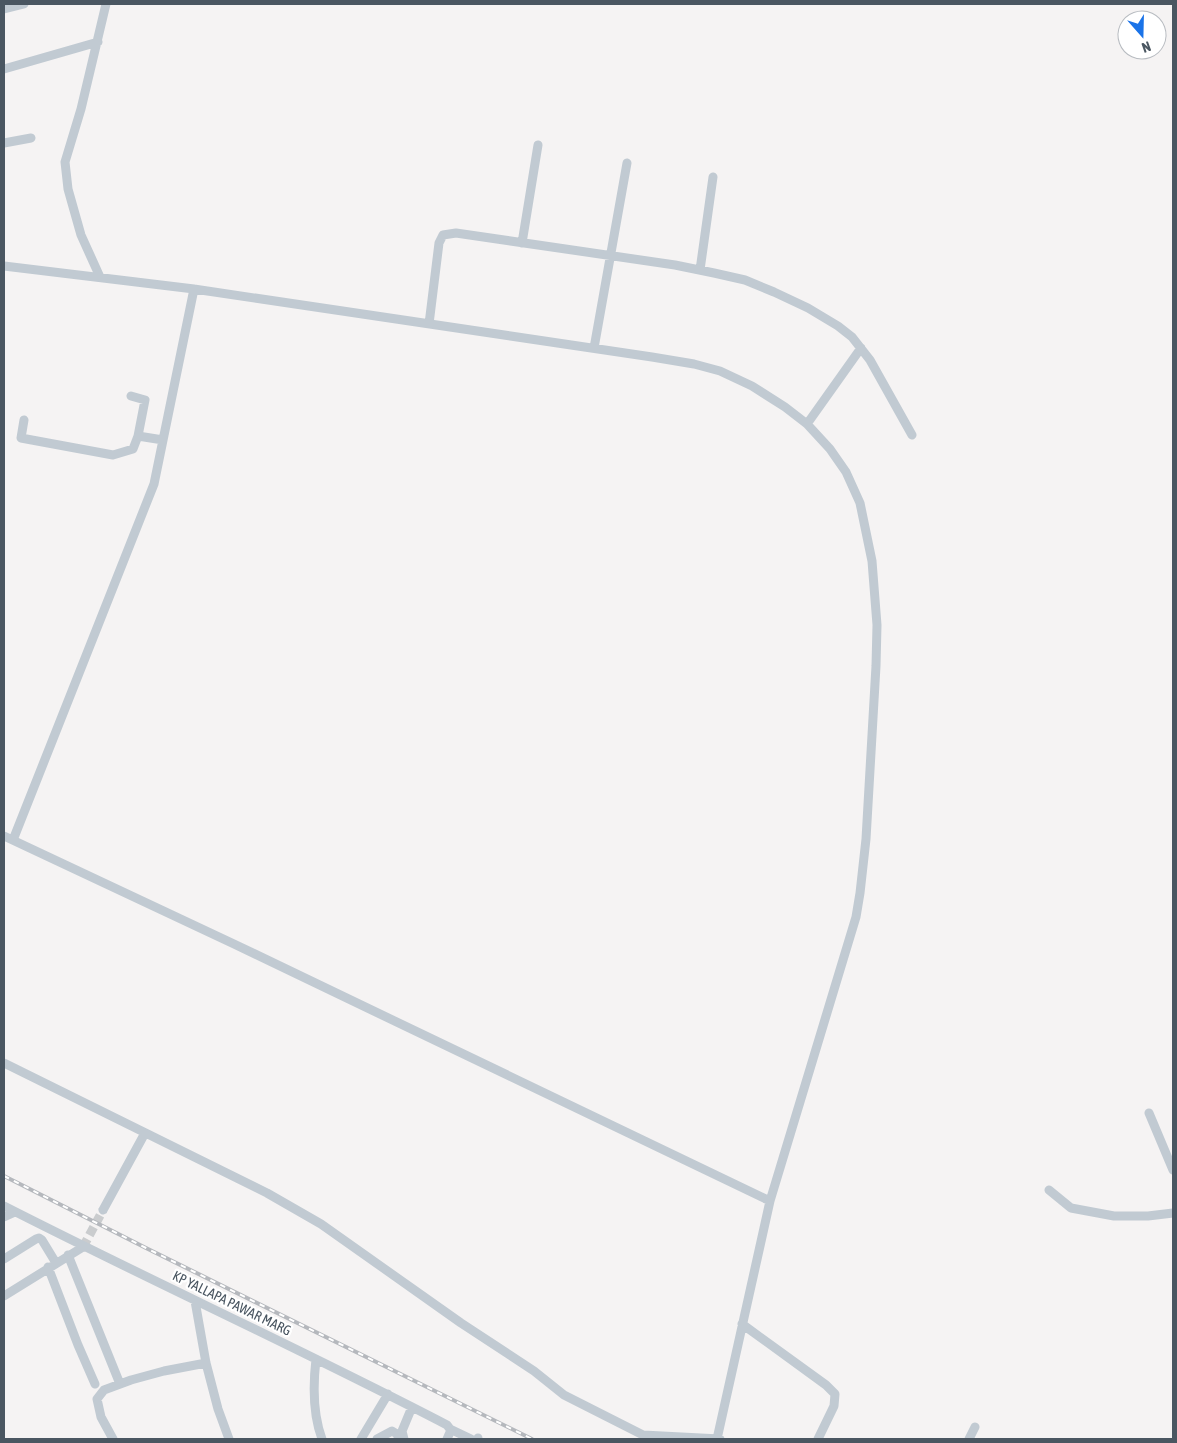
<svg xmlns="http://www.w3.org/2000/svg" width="1177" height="1443" font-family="'Asap Condensed',sans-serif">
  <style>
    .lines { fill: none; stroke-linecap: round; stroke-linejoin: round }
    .minor-tunnel { stroke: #caccce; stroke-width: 9; stroke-dasharray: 9 4.5; stroke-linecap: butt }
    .minor { stroke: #c1cad2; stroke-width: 9 }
    .rail-casing { stroke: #b5b8bd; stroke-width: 4 }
    .rail { stroke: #fff; stroke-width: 2; stroke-dasharray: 5.5; stroke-linecap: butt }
    .labels { text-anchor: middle; stroke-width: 4.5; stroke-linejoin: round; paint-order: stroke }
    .street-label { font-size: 14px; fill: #4a5661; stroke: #fff }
  </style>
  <rect width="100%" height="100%" fill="#f5f3f3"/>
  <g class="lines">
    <!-- minor-tunnel -->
    <path class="minor-tunnel" d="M 83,1247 L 103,1210"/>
    <!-- minor -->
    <path class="minor" d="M 4,9 L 24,4
      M 4,69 L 98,42
      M 4,143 L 31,138
      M 522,243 L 538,145
      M 4,266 L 194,289 L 652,357 L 694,364 L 720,371 L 752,386 L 785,407 L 807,424 L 830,449 L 846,472 L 860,503 L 872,561 L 877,625 L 876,666 L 866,839 L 860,893 L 856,917 L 770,1201 L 717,1439
      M 700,270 L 713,177
      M 100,277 L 81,235 L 68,189 L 65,162 L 81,109 L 106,4
      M 429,324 L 439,243 L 443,235 L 456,233 L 675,265 L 714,273 L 745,280 L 774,292 L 808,308 L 838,326 L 852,337 L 870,360 L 912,435
      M 594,348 L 627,163
      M 24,420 L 21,438 L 113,455 L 133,449 L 138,436 L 145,400 L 131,396
      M 807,424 L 861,348
      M 138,436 L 163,440
      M 4,836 L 234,944 L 770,1201
      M 13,840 L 154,484 L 194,289
      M 4,1063 L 267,1193 L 321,1224 L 461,1323 L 534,1371 L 564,1395 L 643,1435 L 646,1439
      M 1149,1113 L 1173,1170
      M 1049,1190 L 1071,1208 L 1114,1216 L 1148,1216 L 1173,1213
      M 4,1206 C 151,1281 301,1349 447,1425 L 450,1429 L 471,1439
      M 103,1210 L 145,1133
      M 4,1217 L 15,1212
      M 68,1255 L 120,1384
      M 4,1259 L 36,1239 L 39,1238 L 42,1240 L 56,1263
      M 48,1267 L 78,1345 L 95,1384
      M 4,1296 L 83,1247
      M 195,1301 L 206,1363 L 218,1409 L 229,1439
      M 742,1324 L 826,1385 L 835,1394 L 834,1406 L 818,1439
      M 316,1359 C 313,1385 313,1415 322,1439
      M 643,1435 L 720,1439
      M 478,1438 L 478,1439
      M 113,1439 L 101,1417 L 97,1399 L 104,1390 L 131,1380 L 164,1371 L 206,1363
      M 361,1439 L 388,1394
      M 377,1439 L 392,1431 L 397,1434 L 399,1439
      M 404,1439 L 402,1431 L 412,1407
      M 447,1439 L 451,1430
      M 969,1439 L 975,1427"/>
    <!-- rail casing -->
    <g class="rail-casing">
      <path id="rail" d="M 4,1176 L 146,1248 L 532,1439"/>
    </g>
    <!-- rail -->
    <use href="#rail" class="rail"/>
  </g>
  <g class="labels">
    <!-- street labels -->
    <g class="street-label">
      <text transform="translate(232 1303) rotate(26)" y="5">KP YALLAPA PAWAR MARG</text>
    </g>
  </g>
  <!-- border -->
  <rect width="1177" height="1443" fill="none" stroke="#4a5661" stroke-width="10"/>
  <!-- north arrow -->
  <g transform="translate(1142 35) rotate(160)"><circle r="24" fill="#ffffff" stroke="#b7bbc0"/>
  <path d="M0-4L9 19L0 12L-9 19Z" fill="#1a73e8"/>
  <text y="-8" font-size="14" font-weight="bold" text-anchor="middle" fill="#4a5661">N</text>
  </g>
</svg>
